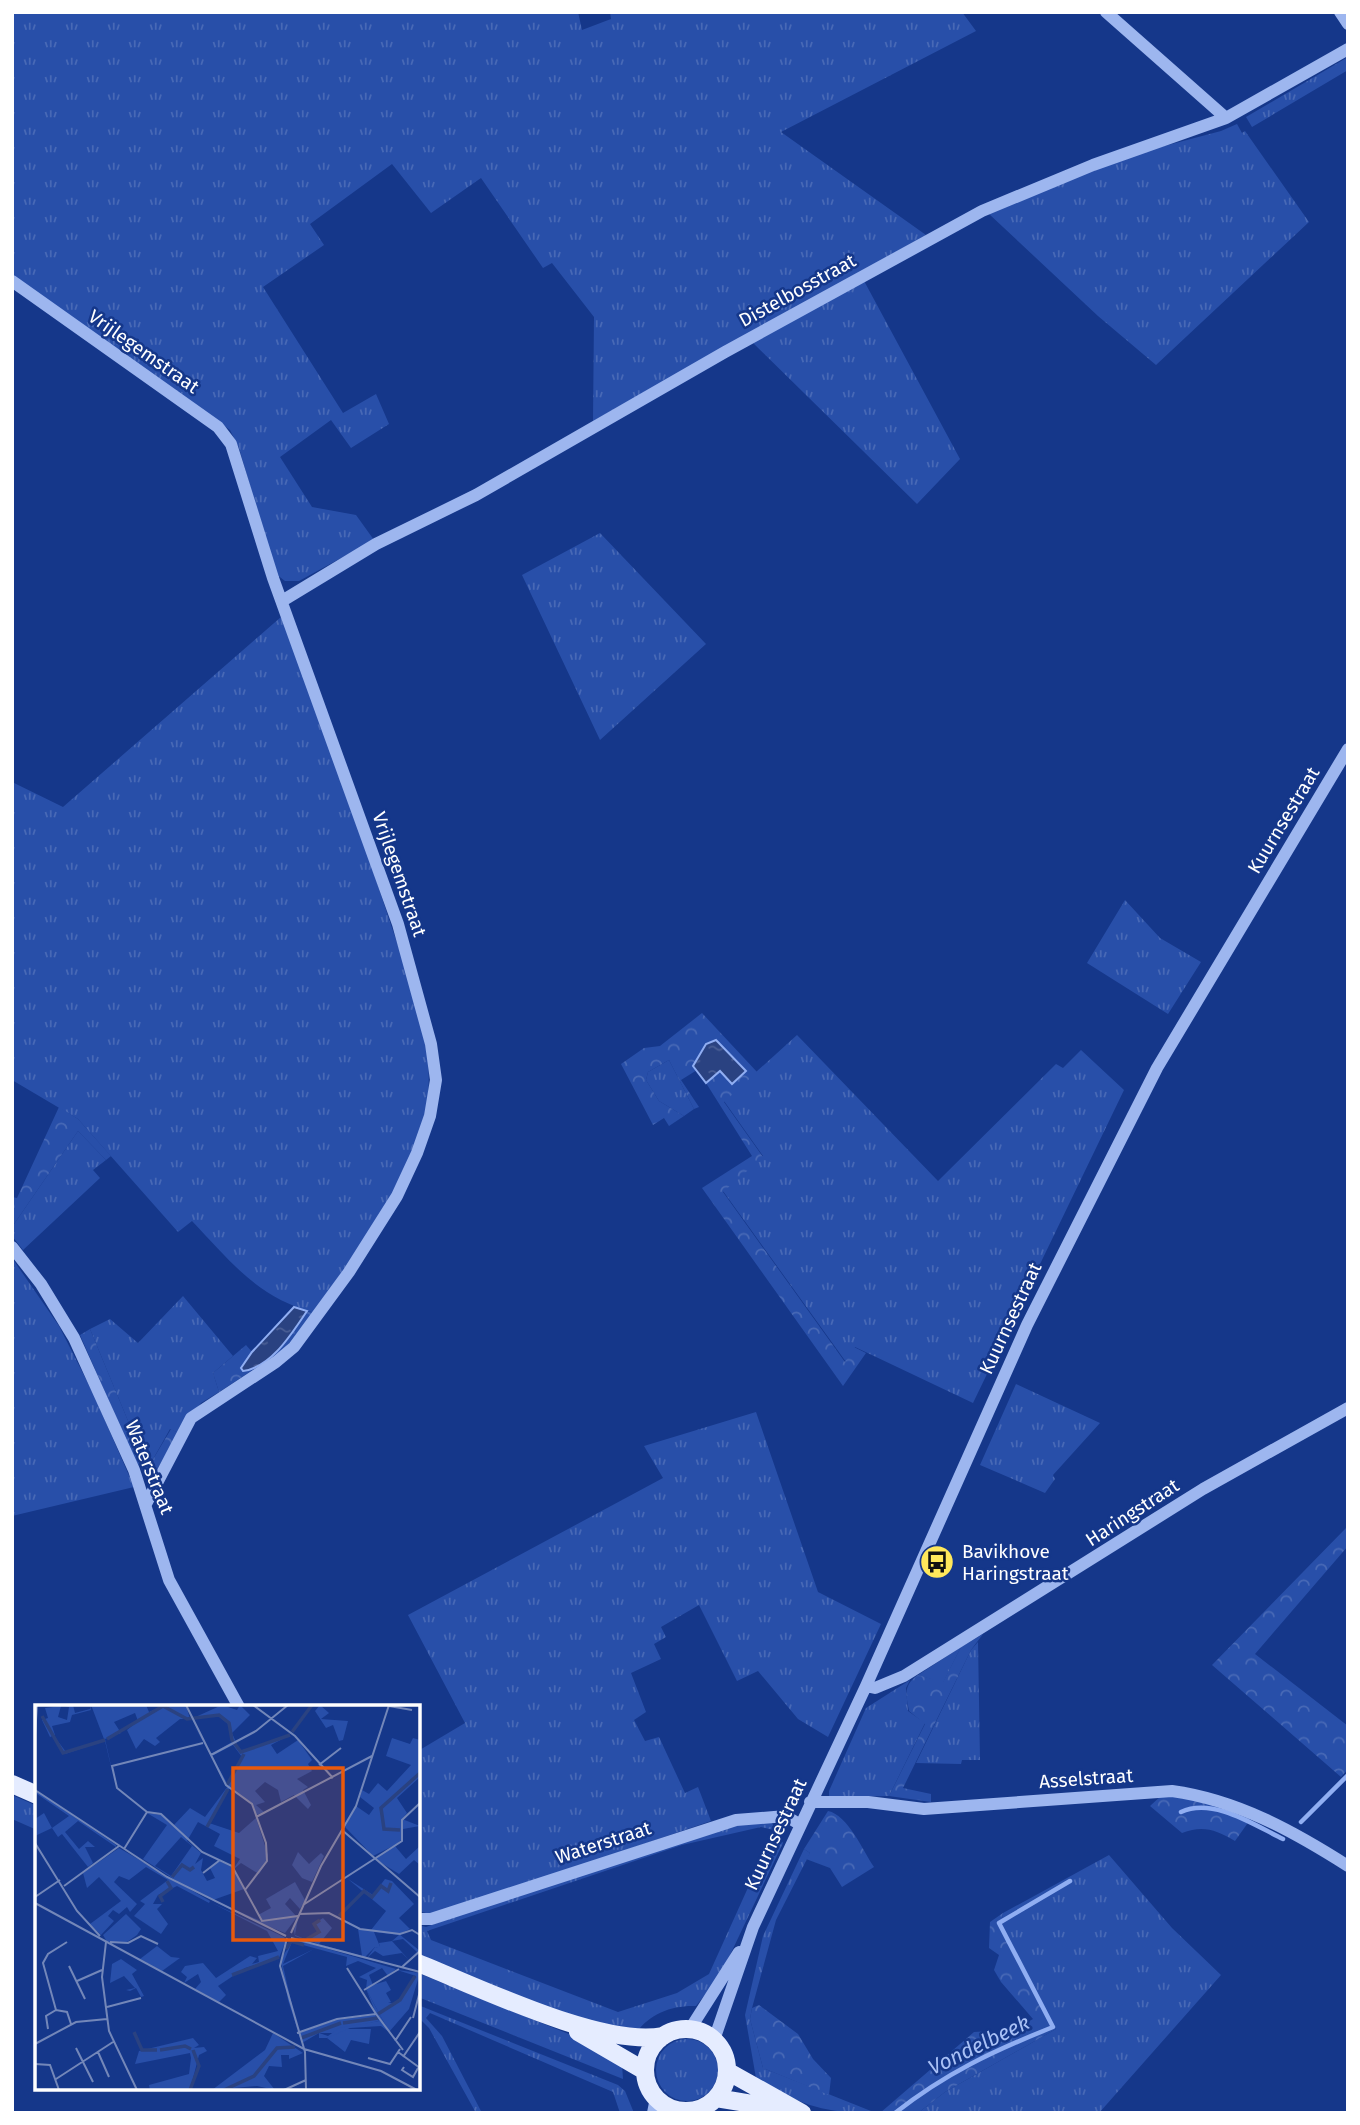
<svg xmlns="http://www.w3.org/2000/svg" width="1360" height="2125" font-family="'Fira Sans',sans-serif">
  <style>
    .grass { fill: url(#grass-tufts); fill-rule: evenodd }
    .forest { fill: url(#forest-crowns) }
    .water { fill: url(#water-ripples); stroke: #90aef2; stroke-width: 2 }
    .lines { fill: none; stroke-linecap: round; stroke-linejoin: round }
    .stream { stroke: #90aef2; stroke-width: 4.5 }
    .minor { stroke: #9db6ef; stroke-width: 12 }
    .major { stroke: #e5ecff; stroke-width: 18 }
    .labels { text-anchor: middle; stroke-width: 5; stroke-linejoin: round; paint-order: stroke }
    .street-label { font-size: 19px; fill: #fff; stroke: #15378a }
    .poi-label { font-size: 19px; fill: #fff; stroke: #15378a; text-anchor: start }
    .water-label { font-size: 21px; font-style: italic; fill: #a9c1f6; stroke: #15378a }
    .inset-river { fill: none; stroke: #2a4281; stroke-width: 3.5 }
    .inset-road { fill: none; stroke: #7387b9; stroke-width: 2 }
    .view { fill: #e8590c; fill-opacity: 0.15; stroke: #e8590c; stroke-width: 3.5 }
    .inset-edge { fill: none; stroke: #fff; stroke-width: 3.5 }
  </style>
  <defs>
    <pattern id="grass-tufts" width="24" height="20" patternUnits="userSpaceOnUse" patternTransform="scale(1.75)"><rect width="24" height="20" fill="#284fa9"/><path d="M3 7l-1-3M5 7V3M7 7l1-3M15 17l-1-3M17 17v-4M19 17l1-3" fill="none" stroke="#4869b6"/></pattern>
    <pattern id="forest-crowns" width="20" height="18" patternUnits="userSpaceOnUse" patternTransform="scale(1.75)"><rect width="20" height="18" fill="#284fa9"/><path d="M2 6a3 3 0 1 1 6 0M12 15a3 3 0 1 1 6 0" fill="none" stroke="#4869b6"/></pattern>
    <pattern id="water-ripples" width="26" height="14" patternUnits="userSpaceOnUse" patternTransform="scale(1.75)"><rect width="26" height="14" fill="#2a4281"/><path d="M2 4q2-2 4 0t4 0M15 11q2-2 4 0t4 0" fill="none" stroke="#4a5e94"/></pattern>
  </defs>
  <rect width="100%" height="100%" fill="#15378a"/>
  <!-- grass -->
  <path class="grass" d="M 12,12 L 578,12 L 582,30 L 611,19 L 610,12 L 962,12 L 976,31 L 781,132 L 926,235 L 593,421 L 594,317 L 552,263 L 543,268 L 481,178 L 431,213 L 392,164 L 310,224 L 324,245 L 263,287 L 343,413 L 376,394 L 389,424 L 351,448 L 331,420 L 280,457 L 312,507 L 356,515 L 374,540 L 299,581 L 285,581 L 276,574 L 239,448 L 230,430 L 12,276 Z
    M 1348,57 L 1348,70 L 1252,127 L 1246,117 Z
    M 1237,124 L 1242,133 L 1245,131 L 1309,222 L 1156,365 L 1098,316 L 988,213 L 1134,154 L 1221,131 Z
    M 863,279 L 960,459 L 917,504 L 751,341 Z
    M 600,533 L 706,644 L 600,740 L 522,575 Z
    M 281,617 C 319,716 355,815 388,916 C 408,977 438,1045 426,1110 C 411,1186 357,1251 315,1313 C 257,1297 232,1263 192,1221 L 178,1232 L 78,1119 L 12,1080 L 12,782 L 63,807 Z
    M 1125,900 L 1160,938 L 1201,962 L 1168,1014 L 1087,963 Z
    M 797,1035 L 938,1181 L 1056,1064 L 1063,1068 L 1081,1050 L 1124,1090 L 973,1403 L 855,1347 L 846,1362 L 723,1191 L 763,1156 L 724,1101 Z
    M 669,1060 L 694,1109 L 684,1116 L 659,1101 L 646,1080 L 648,1072 Z
    M 78,1131 L 106,1160 L 93,1170 L 100,1178 L 23,1250 L 12,1236 L 12,1227 Z
    M 12,1258 L 59,1326 L 93,1393 L 134,1487 L 12,1516 Z
    M 183,1296 L 233,1356 L 213,1373 L 219,1392 L 201,1403 L 178,1433 L 170,1429 L 152,1461 L 145,1462 L 90,1329 L 110,1319 L 138,1343 Z
    M 1016,1384 L 1100,1423 L 1053,1475 L 1055,1479 L 1045,1493 L 980,1465 Z
    M 756,1412 L 818,1592 L 881,1624 L 828,1737 L 798,1719 L 758,1671 L 737,1681 L 699,1605 L 661,1627 L 666,1637 L 654,1644 L 661,1659 L 631,1673 L 646,1712 L 634,1720 L 645,1741 L 659,1737 L 685,1793 L 698,1787 L 711,1821 L 456,1908 L 430,1914 L 418,1911 L 418,1751 L 465,1723 L 408,1615 L 663,1478 L 644,1446 Z
    M 978,1642 L 980,1760 L 962,1760 L 961,1764 L 916,1763 L 971,1650 Z
    M 961,1647 L 943,1683 L 918,1675 Z
    M 910,1680 L 906,1688 L 908,1711 L 925,1723 L 889,1796 L 829,1797 L 829,1791 L 866,1708 Z
    M 12,1795 L 37,1806 L 37,1830 L 12,1819 Z
    M 742,1823 L 772,1823 L 783,1843 L 721,1974 L 696,2006 C 673,2005 650,2013 636,2033 C 573,2026 479,1979 418,1954 L 418,1925 L 426,1927 L 489,1904 ZM 761,1827 L 774,1830 L 709,1974 L 677,1993 L 618,2012 L 431,1940 L 427,1931 L 682,1845 Z
    M 804,1849 L 810,1853 L 776,1920 L 752,2008 L 750,2019 L 763,2068 L 876,2113 C 822,2113 802,2106 756,2078 L 745,2015 L 763,1936 Z
    M 1109,1855 L 1172,1928 L 1221,1975 L 1099,2113 L 918,2113 L 945,2092 L 1056,2029 L 1002,1929 L 1003,1913 Z
    M 418,1973 L 591,2043 L 622,2065 L 623,2079 L 418,1997 Z
    M 418,2005 L 618,2085 L 625,2091 L 634,2113 L 620,2113 L 613,2092 L 430,2013 L 426,2018 L 442,2036 L 482,2113 L 476,2113 L 429,2028 L 418,2017 Z
    M656 2070a31 31 0 1 1 62 0a31 31 0 1 1-62 0Z"/>
  <!-- forest -->
  <path class="forest" d="M 702,1013 L 757,1072 L 724,1102 L 763,1157 L 723,1192 L 845,1362 L 854,1347 L 866,1353 L 843,1386 L 702,1188 L 752,1156 L 706,1083 L 720,1071 L 732,1084 L 746,1071 L 716,1040 L 693,1066 L 697,1070 L 681,1080 L 699,1107 L 694,1109 L 669,1060 L 648,1072 L 646,1080 L 659,1101 L 684,1116 L 669,1126 L 664,1118 L 653,1125 L 621,1064 L 644,1048 L 660,1046 Z
    M 59,1107 L 78,1119 L 111,1156 L 106,1160 L 78,1131 L 12,1227 L 12,1197 L 17,1198 Z
    M 307,1311 L 315,1313 L 291,1345 L 219,1392 L 213,1373 L 246,1345 L 252,1352 L 241,1368 L 278,1349 Z
    M 90,1329 L 145,1462 L 152,1461 L 171,1429 L 178,1433 L 154,1475 L 146,1476 L 134,1458 L 80,1335 Z
    M 1346,1528 L 1348,1546 L 1255,1654 L 1348,1726 L 1348,1769 L 1341,1777 L 1212,1665 Z
    M 983,1634 L 971,1650 L 903,1788 L 931,1794 L 931,1802 L 889,1796 L 925,1724 L 909,1711 C 906,1695 903,1685 918,1675 L 943,1682 L 961,1647 Z
    M 1162,1795 L 1206,1802 L 1252,1817 L 1235,1841 C 1216,1830 1203,1825 1182,1833 L 1150,1806 Z
    M 828,1811 C 848,1815 863,1851 874,1867 L 842,1887 L 830,1868 L 806,1859 L 810,1853 L 804,1849 Z
    M 1003,1913 L 1002,1929 L 1056,2029 L 945,2092 L 918,2113 L 880,2113 L 974,2032 L 991,2031 L 1002,2037 L 1033,2019 L 1001,1982 L 994,1970 L 999,1955 L 989,1948 L 990,1922 Z
    M 759,2005 L 798,2034 L 813,2059 L 831,2078 L 829,2095 L 763,2068 L 750,2019 L 752,2008 Z"/>
  <!-- water -->
  <path class="water" d="M 716,1040 L 746,1071 L 732,1084 L 720,1071 L 706,1083 L 693,1066 L 706,1044 Z
    M 294,1307 L 307,1311 C 292,1333 272,1367 243,1371 L 241,1368 L 252,1352 Z"/>
  <g class="lines">
    <!-- stream -->
    <path class="stream" d="M 1181,1812 C 1213,1797 1254,1825 1283,1839
      M 1301,1822 L 1348,1775
      M 895,2113 C 946,2073 993,2051 1053,2027 L 999,1923 L 1070,1881"/>
    <!-- minor -->
    <path class="minor" d="M 1106,12 L 1226,118
      M 1340,12 L 1348,24
      M 12,281 L 218,427 L 231,444 L 273,578 L 398,924 L 431,1044 L 436,1080 L 430,1116 L 417,1153 L 397,1196 L 349,1272 L 294,1347 L 276,1362 L 191,1418 L 146,1504
      M 282,601 L 376,544 L 476,495 L 725,352 L 982,211 L 1093,165 L 1226,118 L 1348,49
      M 12,1247 L 41,1284 L 74,1338 L 134,1470 L 169,1580 L 239,1707
      M 866,1686 L 875,1688 L 904,1676 L 1203,1489 L 1348,1408
      M 810,1802 L 868,1802 L 924,1809 L 1172,1791 C 1237,1800 1293,1831 1348,1866
      M 418,1919 L 431,1919 L 736,1820 L 786,1816 L 799,1824
      M 690,2029 L 739,1952
      M 714,2040 L 753,1927 L 866,1686 L 1027,1325 L 1157,1068 L 1348,749
      M 653,2113 L 656,2098
      M 681,2113 L 683,2111"/>
    <!-- major -->
    <path class="major" d="M 12,1784 L 37,1795
      M 418,1963 C 478,1987 603,2048 663,2036
      M645 2070a41 41 0 1 1 82 0a41 41 0 1 1-82 0Z
      M 578,2032 L 645,2071
      M 727,2071 L 802,2113
      M 716,2098 L 789,2110"/>
  </g>
  <!-- icons -->
  <defs>
    <g id="bus-disc" transform="scale(1.75)"><circle r="9.5" fill="#ffe85b" stroke="#15378a"/><path d="M-5-6H5V4H4V6H2V4H-2V6H-4V4H-5ZM-3.5-4V0h7V-4ZM-3.5 1.2v1.5H-2V1.2ZM2 1.2v1.5H3.5V1.2Z" fill="#111"/></g>
  </defs>
  <g fill-rule="evenodd">
    <use href="#bus-disc" x="937" y="1562"/>
  </g>
  <g class="labels">
    <!-- street labels -->
    <g class="street-label">
      <text transform="translate(797 290) rotate(-29)" y="7">Distelbosstraat</text>
      <text transform="translate(144 351) rotate(35)" y="7">Vrijlegemstraat</text>
      <text transform="translate(1283 820) rotate(-59)" y="7">Kuurnsestraat</text>
      <text transform="translate(400 874) rotate(71)" y="7">Vrijlegemstraat</text>
      <text transform="translate(1010 1318) rotate(-65)" y="7">Kuurnsestraat</text>
      <text transform="translate(150 1467) rotate(68)" y="7">Waterstraat</text>
      <text transform="translate(1132 1512) rotate(-33)" y="7">Haringstraat</text>
      <text transform="translate(1086 1778) rotate(-4)" y="7">Asselstraat</text>
      <text transform="translate(775 1834) rotate(-65)" y="7">Kuurnsestraat</text>
      <text transform="translate(603 1842) rotate(-18)" y="7">Waterstraat</text>
    </g>
    <!-- poi labels -->
    <g class="poi-label">
      <text x="962" y="1558">Bavikhove<tspan x="962" dy="22">Haringstraat</tspan></text>
    </g>
    <!-- water labels -->
    <g class="water-label">
      <text transform="translate(979 2045) rotate(-26)" y="7">Vondelbeek</text>
    </g>
  </g>
  <!-- overview -->
  <g transform="translate(35 1705)">
    <rect width="385" height="385" fill="#15378a"/>
    <path d="M 56,0 L 111,0 L 114,7 L 127,1 L 151,0 L 155,14 L 145,14 L 121,33 L 125,37 L 120,41 L 109,34 L 101,44 L 92,25 L 103,16 L 100,8 L 79,17 L 86,28 L 70,34 L 81,83 L 70,36 L 30,49 L 26,46 L 19,31 L 31,47 L 69,34 ZM 187,0 L 202,5 L 205,0 L 215,10 L 197,28 L 205,46 L 255,30 L 236,40 L 242,49 L 263,35 L 277,55 L 273,59 L 277,66 L 262,74 L 273,82 L 268,85 L 276,100 L 273,104 L 259,90 L 246,97 L 243,85 L 230,77 L 220,86 L 230,97 L 221,100 L 229,107 L 221,110 L 217,98 L 195,82 L 174,118 L 204,128 L 221,113 L 233,150 L 231,158 L 224,169 L 206,158 L 199,164 L 209,184 L 178,195 L 228,217 L 223,210 L 236,203 L 231,194 L 260,177 L 270,195 L 265,204 L 255,193 L 250,199 L 262,212 L 250,228 L 217,215 L 151,182 L 91,143 L 108,154 L 132,120 L 112,108 L 126,110 L 138,121 L 155,103 L 170,112 L 193,81 L 157,17 L 176,49 L 197,37 L 193,19 L 182,10 L 157,15 L 156,14 ZM 198,40 L 207,52 L 192,78 L 177,51 ZM 163,117 L 185,129 L 179,141 L 205,154 L 199,163 L 184,156 L 175,163 L 180,173 L 172,176 L 166,165 L 168,153 L 160,159 L 166,148 L 152,136 ZM 146,132 L 157,141 L 136,171 L 120,161 ZM 285,0 L 294,8 L 286,14 L 313,16 L 308,35 L 304,36 L 298,20 L 291,23 L 280,6 ZM 357,33 L 375,39 L 378,33 L 385,35 L 385,72 L 362,93 L 372,108 L 367,114 L 385,121 L 368,124 L 367,134 L 360,141 L 371,154 L 385,141 L 385,160 L 379,155 L 364,169 L 340,154 L 358,141 L 338,151 L 310,122 L 321,101 L 334,110 L 339,103 L 325,92 L 327,85 L 334,89 L 343,78 L 352,86 L 376,60 L 351,51 ZM 0,85 L 81,140 L 81,142 L 43,116 L 30,127 L 44,144 L 53,136 L 60,142 L 50,142 L 58,158 L 53,162 L 27,129 L 23,132 L 17,123 L 0,131 L 0,114 L 9,108 L 17,123 L 34,111 L 2,89 L 0,93 ZM 84,143 L 175,196 L 174,198 L 142,181 L 123,190 L 118,199 L 127,199 L 122,204 L 133,219 L 126,229 L 99,211 L 110,199 L 105,196 L 133,175 L 111,162 L 94,175 L 84,171 L 79,177 L 102,199 L 95,207 L 92,202 L 84,209 L 78,205 L 73,211 L 79,216 L 66,230 L 55,219 L 86,196 L 64,172 L 52,183 L 48,168 ZM 263,147 L 274,159 L 286,148 L 289,151 L 277,177 L 267,173 L 257,160 ZM 313,174 L 338,190 L 350,174 L 357,176 L 379,199 L 364,213 L 375,224 L 364,229 L 385,246 L 375,254 L 382,247 L 368,234 L 357,236 L 364,230 L 339,227 L 346,244 L 340,242 L 330,252 L 366,262 L 319,251 L 260,231 L 259,226 L 260,220 L 263,213 L 260,230 L 272,235 L 284,228 L 280,218 L 288,213 L 297,223 L 284,239 L 327,251 L 323,224 L 336,225 L 351,206 ZM 177,198 L 249,232 L 251,235 L 244,253 L 210,263 L 183,281 L 191,290 L 184,297 L 160,284 L 166,277 L 163,269 L 149,278 L 152,272 L 146,267 L 150,261 L 168,258 L 181,273 L 215,251 L 222,253 L 217,259 L 224,257 L 223,251 L 243,246 L 232,226 ZM 91,209 L 106,224 L 102,230 L 92,237 L 72,237 L 68,230 ZM 259,234 L 361,264 L 353,271 L 347,263 L 334,270 L 338,280 L 351,276 L 356,285 L 351,288 L 356,297 L 353,298 L 363,298 L 381,271 L 362,265 L 385,268 L 374,304 L 354,327 L 331,284 L 332,275 L 324,272 L 341,263 L 323,256 L 311,261 L 312,252 L 257,237 L 248,259 L 279,244 L 248,261 L 263,326 L 253,295 L 247,262 L 246,254 ZM 122,241 L 136,252 L 145,253 L 127,266 L 105,254 ZM 86,254 L 102,265 L 97,269 L 109,291 L 106,292 L 101,283 L 95,286 L 91,285 L 100,283 L 89,271 L 75,278 L 77,259 ZM 340,310 L 344,316 L 308,324 L 336,324 L 334,339 L 316,335 L 310,347 L 292,333 L 299,328 L 284,328 L 267,338 L 263,328 L 302,315 ZM 238,328 L 268,348 L 254,354 L 254,350 L 246,350 L 247,362 L 234,361 L 229,371 L 240,385 L 222,381 L 177,385 L 230,345 ZM 158,333 L 164,340 L 159,343 L 169,342 L 172,346 L 164,350 L 155,385 L 115,385 L 114,380 L 154,369 L 156,353 L 155,348 L 100,359 L 104,346 Z" fill="#284fa9" fill-rule="evenodd"/>
    <path d="M 26,0 L 38,0 L 40,8 L 55,4 L 55,0 L 56,5 L 37,10 L 35,17 L 17,21 L 20,30 L 15,32 L 7,15 L 13,13 L 10,3 L 26,1 L 23,12 L 32,15 L 34,2 ZM 357,236 L 374,255 L 367,248 L 348,251 L 340,246 L 332,253 L 340,242 L 345,243 L 344,238 ZM 331,284 L 354,327 L 346,321 L 315,323 L 292,333 L 284,333 L 284,328 L 293,331 L 304,323 L 344,316 Z" fill="#284fa9"/>
    <path class="inset-river" d="M 7,11 L 28,48 L 70,35M 257,27 L 277,0M 72,34 L 128,1 L 152,14 L 184,10 L 194,18 L 197,35 L 206,47 L 255,30M 192,80 L 209,49M 172,122 L 193,84M 365,125 L 349,124 L 346,103 L 385,68M 137,172 L 147,160 L 155,165 L 159,162M 128,197 L 125,191 L 136,183 L 132,176M 304,211 L 329,186 L 337,192 L 346,181 L 353,186 L 356,178M 272,234 L 284,227 L 279,219 L 285,215M 251,244 L 256,236 L 269,240M 197,270 L 244,252M 343,309 L 365,295 L 380,271M 308,318 L 343,313M 99,327 L 107,345 L 122,345M 266,333 L 306,318M 125,345 L 150,341 L 156,344M 155,385 L 164,361 L 158,345M 189,385 L 219,371 L 242,343 L 260,342"/>
    <path class="inset-road" d="M 151,0 L 191,80 L 217,99 L 231,138 L 232,156 L 210,185M 218,0 L 260,31 L 298,73M 354,1 L 377,5M 0,30 L 2,0M 176,50 L 221,26 L 253,0M 284,60 L 306,43M 0,85 L 132,172 L 251,231M 112,107 L 126,109 L 167,147 L 197,161 L 227,216 L 263,211M 112,107 L 82,83 L 77,61 L 168,38M 221,112 L 337,51M 307,125 L 385,192M 0,138 L 42,206 L 65,231M 89,144 L 112,107M 168,168 L 185,155M 29,181 L 84,141M 0,192 L 25,175M 0,198 L 269,344 L 346,366 L 382,385M 268,200 L 367,136 L 367,115 L 385,98M 264,209 L 294,208 L 325,224 L 365,229 L 377,225 L 385,230M 256,228 L 286,161 L 321,101 L 354,0M 252,233 L 245,261 L 270,347 L 271,385M 256,233 L 385,267M 71,237 L 67,272 L 74,326 L 102,385M 75,237 L 93,238 L 106,231 L 123,239M 34,261 L 50,294M 367,262 L 385,246M 42,276 L 67,265M 329,285 L 364,264M 72,302 L 106,293M 21,305 L 8,258 L 13,249 L 32,237M 341,309 L 368,345M 378,313 L 385,286M 13,324 L 11,311 L 21,305 L 32,307 L 36,319M 262,328 L 302,314 L 341,309 L 312,263M 360,336 L 376,312M 0,339 L 41,317 L 72,314M 41,343 L 58,377M 63,347 L 74,372M 363,347 L 385,363M 368,352 L 385,327M 333,353 L 355,359 L 365,344M 0,359 L 15,360 L 24,385M 369,362 L 367,365 L 378,372 L 383,363M 21,374 L 78,337M 249,385 L 271,375"/>
    <path class="view" d="M 198,63 L 308,63 L 308,235 L 198,235 Z"/>
    <rect width="385" height="385" class="inset-edge"/>
  </g>
  <!-- border -->
  <rect width="1360" height="2125" fill="none" stroke="#ffffff" stroke-width="28"/>
</svg>
